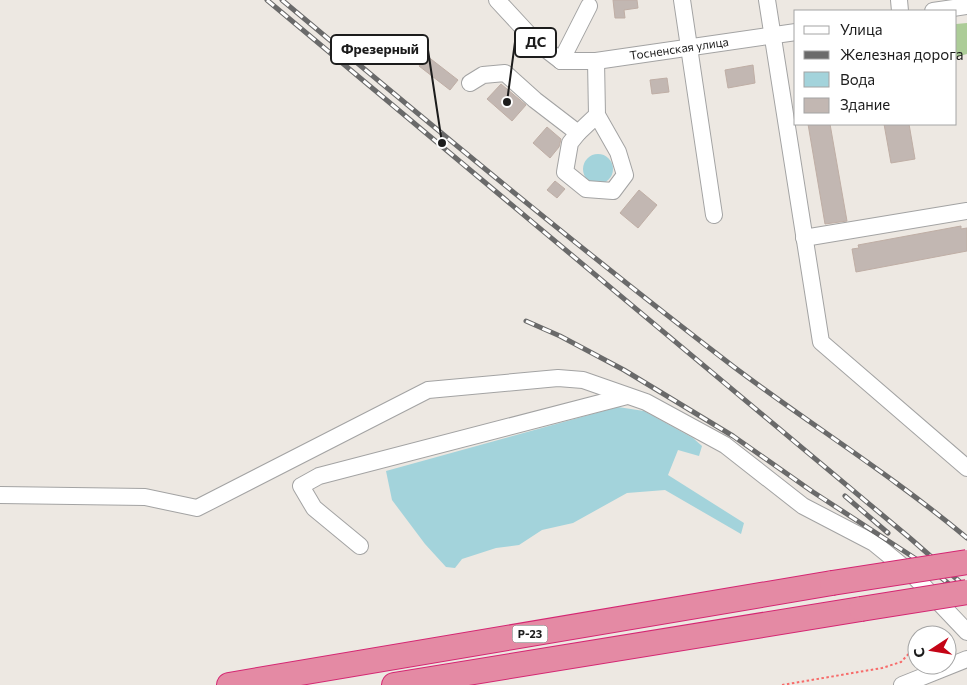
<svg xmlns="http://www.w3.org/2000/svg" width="967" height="685" font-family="Commissioner,sans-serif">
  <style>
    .forest { fill: #accc97 }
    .water { fill: #a3d3db }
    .building { fill: #c2b7b2; stroke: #bfaea5 }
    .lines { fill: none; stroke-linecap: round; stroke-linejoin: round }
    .minor-casing { stroke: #a3a3a3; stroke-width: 18 }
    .highway-casing { stroke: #d42772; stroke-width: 26 }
    .path { stroke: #f76b6a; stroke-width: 2; stroke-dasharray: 2.5 2.5; stroke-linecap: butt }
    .minor { stroke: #fff; stroke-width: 16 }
    .highway { stroke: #e48aa4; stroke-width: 24 }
    .rail-casing { stroke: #6a6a6a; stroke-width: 5 }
    .rail { stroke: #fff; stroke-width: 3; stroke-dasharray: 9; stroke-linecap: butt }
    .highway-bridge-casing { stroke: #d42772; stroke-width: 26; stroke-linecap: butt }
    .highway-bridge { stroke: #e48aa4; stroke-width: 24 }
    .labels { text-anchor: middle; stroke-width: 4; stroke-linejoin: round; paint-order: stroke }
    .shield { fill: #fff; stroke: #606060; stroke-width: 1 }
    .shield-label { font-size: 11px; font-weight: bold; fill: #1c1c1c }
    .street-label { font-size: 12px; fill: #1c1c1c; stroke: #fff }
    .leader { fill: none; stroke: #1c1c1c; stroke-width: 2 }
    .callout-dot { fill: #1c1c1c; stroke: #fff; stroke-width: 2 }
    .callout { fill: #fff; stroke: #1c1c1c; stroke-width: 2 }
    .callout-label { font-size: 14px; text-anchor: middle; font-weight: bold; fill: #1c1c1c }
  </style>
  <rect width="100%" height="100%" fill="#ede8e2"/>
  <!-- forest -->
  <path class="forest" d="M 967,23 L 967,54 L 956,57 L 956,24 Z"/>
  <!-- water -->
  <path class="water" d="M583 169a15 15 0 1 1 30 0a15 15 0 1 1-30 0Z
    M 618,407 L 644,411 L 693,438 L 702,446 L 699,456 L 678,450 L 668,475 L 744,523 L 741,534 L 665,490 L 627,493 L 573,523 L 542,530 L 519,545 L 496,548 L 462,559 L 455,568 L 446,567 L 425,544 L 392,500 L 386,471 Z"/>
  <!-- building -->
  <path class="building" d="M 613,0 L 637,0 L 638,8 L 624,10 L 625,18 L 615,18 Z
    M 427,56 L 458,80 L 450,90 L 419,66 Z
    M 753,65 L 755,83 L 728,88 L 725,70 Z
    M 667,78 L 669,92 L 652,94 L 650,80 Z
    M 501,84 L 526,105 L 512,121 L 487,99 Z
    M 808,124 L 830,124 L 847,221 L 825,224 Z
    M 884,124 L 909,124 L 915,159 L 891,163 Z
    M 547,127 L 561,139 L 559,147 L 550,158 L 533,143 Z
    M 555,181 L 565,189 L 557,198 L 547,190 Z
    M 639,190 L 657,205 L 638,228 L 620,213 Z
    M 961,226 L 961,229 L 967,228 L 967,251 L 856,272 L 852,249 L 859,248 L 858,245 Z"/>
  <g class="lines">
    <!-- minor casing -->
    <g class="minor-casing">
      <g id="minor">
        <path d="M 497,0 L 535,41 L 561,61"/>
        <path d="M 682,0 L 714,215"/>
        <path d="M 767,0 L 821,342 L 967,468"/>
        <path d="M 899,0 L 900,11"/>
        <path d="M 933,11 L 967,6"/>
        <path id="s1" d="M 561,61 L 596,61 L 796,32"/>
        <path d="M 561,61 L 589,6"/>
        <path d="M 596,61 L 597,115 L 618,152 L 625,175 L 613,191 L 586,189 L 565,172 L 570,143 L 578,133 L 597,115"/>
        <path d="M 470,83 L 483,75 L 505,73 L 535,100 L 578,133"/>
        <path d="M 804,238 L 967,211"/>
        <path d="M 0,495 L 145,497 L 197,508 L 428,390 L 558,378 L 583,380 L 646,402 L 725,445 L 803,506 L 874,543 L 912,574 L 967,632"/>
        <path d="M 360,546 L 314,508 L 301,486 L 319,476 L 627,396"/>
        <path d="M 902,685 L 967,659"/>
      </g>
    </g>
    <!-- highway casing -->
    <g class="highway-casing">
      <path id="highway" d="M 229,685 L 832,583
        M 394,685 L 861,609"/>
    </g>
    <!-- path -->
    <path class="path" d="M 939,635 L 946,631
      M 782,685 L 882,668 L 901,662 L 917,645"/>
    <!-- minor -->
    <use href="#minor" class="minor"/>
    <!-- highway -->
    <use href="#highway" class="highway"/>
    <!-- rail casing -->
    <g class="rail-casing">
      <path id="rail" d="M 267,0 L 911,539 L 967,588
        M 282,0 C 431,125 580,249 734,367 C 811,425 893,476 967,538
        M 526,321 L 560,336 L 624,370 L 733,436 L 813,492 L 930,568
        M 845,496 L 888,533
        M 925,564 L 967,599"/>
    </g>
    <!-- rail -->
    <use href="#rail" class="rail"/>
    <!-- highway-bridge casing -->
    <g class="highway-bridge-casing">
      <path id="highway-bridge" d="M 832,583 L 967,562
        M 861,609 L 967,592"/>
    </g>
    <!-- highway-bridge -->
    <use href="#highway-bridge" class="highway-bridge"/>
  </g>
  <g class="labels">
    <!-- shield labels -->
    <rect class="shield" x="512.5" y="625.5" width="35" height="17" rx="4"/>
    <g class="shield-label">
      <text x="530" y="638">Р-23</text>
    </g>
    <!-- street labels -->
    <g class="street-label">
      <text dy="4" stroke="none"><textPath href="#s1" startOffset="119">Тосненская улица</textPath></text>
    </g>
  </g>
  <!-- callouts -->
  <path class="leader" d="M507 102L515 42M442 143L428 50"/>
  <g class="callout-dot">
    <circle cx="507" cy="102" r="5"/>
    <circle cx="442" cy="143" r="5"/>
  </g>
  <g class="callout">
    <rect x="515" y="28" width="41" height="29" rx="5"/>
    <rect x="331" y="35" width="97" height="29" rx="5"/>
  </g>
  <g class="callout-label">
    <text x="536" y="47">ДС</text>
    <text x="380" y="54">Фрезерный</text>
  </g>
  <!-- legend -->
  <rect x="794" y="10" width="162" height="115" fill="#ffffff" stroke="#a4a4a4"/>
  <rect x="804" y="26" width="25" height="8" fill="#ffffff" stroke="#a4a4a4"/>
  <text x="840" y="35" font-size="15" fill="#1c1c1c">Улица</text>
  <rect x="804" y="51" width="25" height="8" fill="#6a6a6a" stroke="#a4a4a4"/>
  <text x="840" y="60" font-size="15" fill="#1c1c1c">Железная дорога</text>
  <rect x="804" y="72" width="25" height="15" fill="#a3d3db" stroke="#a4a4a4"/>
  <text x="840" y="85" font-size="15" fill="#1c1c1c">Вода</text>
  <rect x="804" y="98" width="25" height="15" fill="#c2b7b2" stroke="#a4a4a4"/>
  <text x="840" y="110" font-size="15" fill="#1c1c1c">Здание</text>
  <!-- north arrow -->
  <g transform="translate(932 650) rotate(258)"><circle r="24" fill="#ffffff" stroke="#a4a4a4"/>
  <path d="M0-4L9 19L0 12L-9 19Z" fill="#c40416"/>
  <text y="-8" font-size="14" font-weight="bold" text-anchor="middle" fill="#1c1c1c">С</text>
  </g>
</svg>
